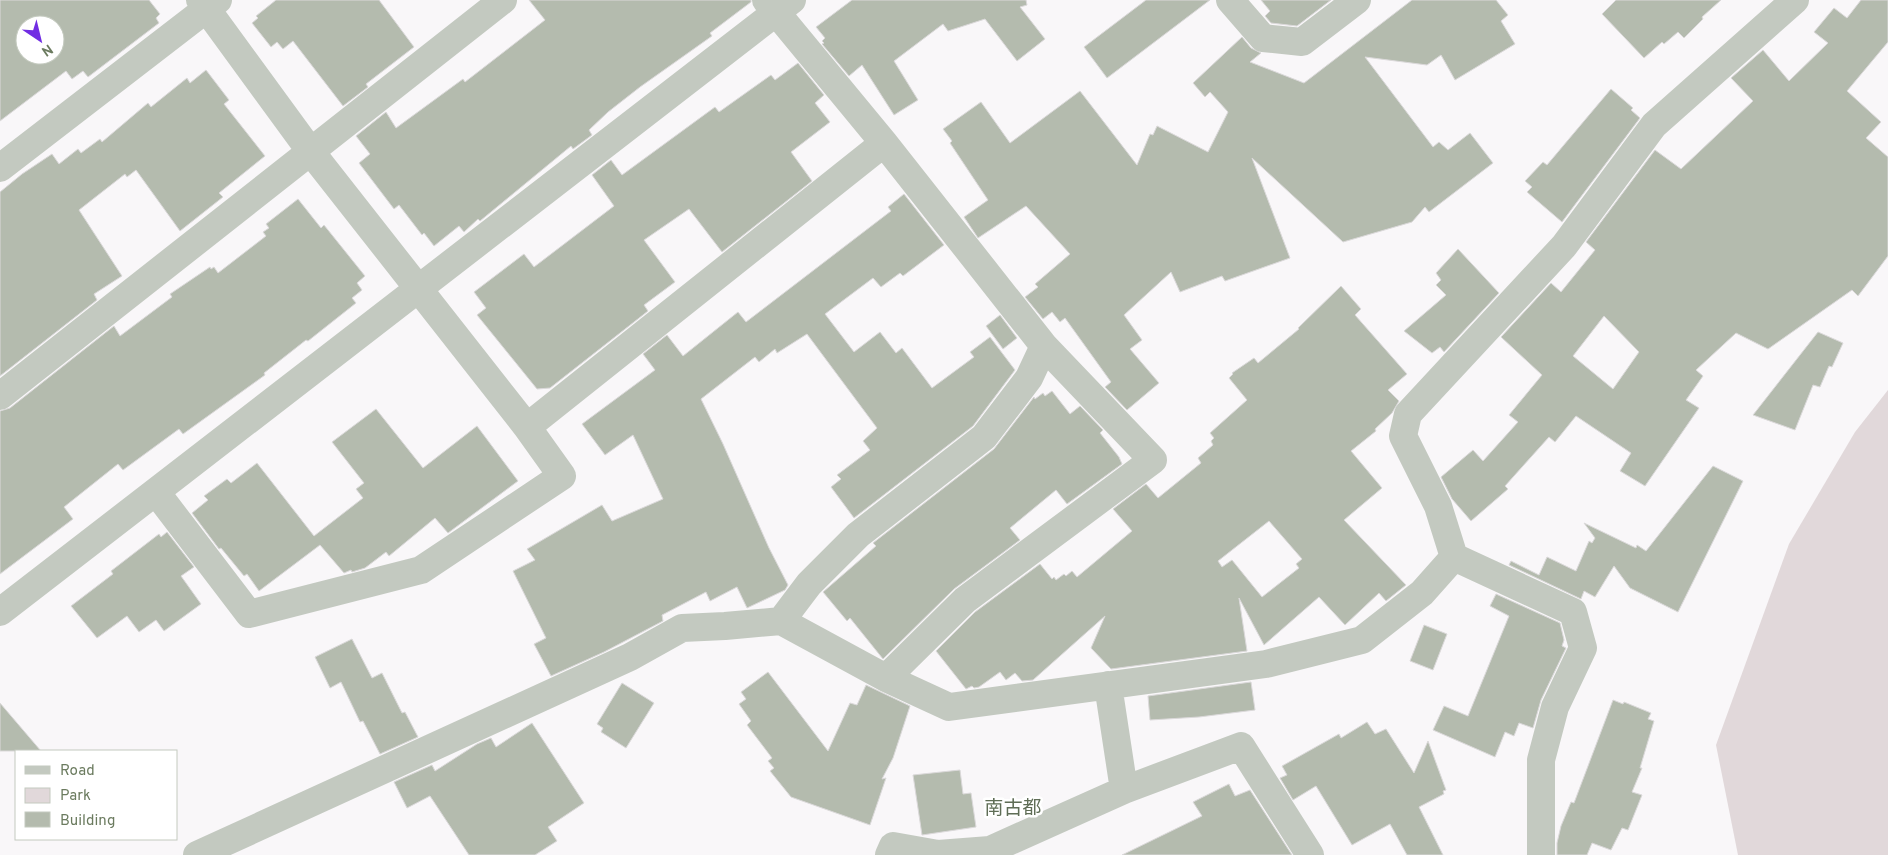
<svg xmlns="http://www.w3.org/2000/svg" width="1888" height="855" font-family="Overpass,'Noto Sans JP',sans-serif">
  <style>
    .green { fill: #e1d8da }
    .building { fill: #b4bbae; stroke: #dbd9da; fill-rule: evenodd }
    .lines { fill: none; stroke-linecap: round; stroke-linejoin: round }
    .minor { stroke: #c3c9c0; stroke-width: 28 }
    .labels { text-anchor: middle; stroke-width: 5; stroke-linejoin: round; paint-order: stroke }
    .quarter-label { font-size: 19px; fill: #5f6d56; stroke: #fff }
  </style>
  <rect width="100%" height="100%" fill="#f9f7f9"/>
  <!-- green -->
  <path class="green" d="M 1888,390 L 1888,855 L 1738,855 L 1716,745 L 1789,544 L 1855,432 Z"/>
  <!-- building -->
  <path class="building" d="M 0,0 L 149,0 L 160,14 L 156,18 L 159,23 L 88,77 L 83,71 L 72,79 L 66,71 L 0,121 ZM 25,25 L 55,25 L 55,55 L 25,55 Z
    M 276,0 L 379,0 L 414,47 L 366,84 L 368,87 L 343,106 L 293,41 L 283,49 L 277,42 L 271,47 L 252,23 L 258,18 L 256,16 Z
    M 529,0 L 751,0 L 751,2 L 710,33 L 712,36 L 640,87 L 608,112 L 589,130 L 592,135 L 573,149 L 571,146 L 480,221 L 478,219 L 464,232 L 459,226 L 434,246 L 424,233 L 422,235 L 399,205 L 394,209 L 359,163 L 370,154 L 356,136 L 386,112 L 396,128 L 463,79 L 465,82 L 545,20 Z
    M 852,0 L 1026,0 L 1027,5 L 1020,7 L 1045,39 L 1017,61 L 985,19 L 948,31 L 943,24 L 894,61 L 918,100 L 894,115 L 862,65 L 849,76 L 822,44 L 824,43 L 822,41 L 825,38 L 816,27 Z
    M 1146,0 L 1210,0 L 1107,78 L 1084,47 Z
    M 1261,0 L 1331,0 L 1297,26 L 1271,23 L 1265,16 L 1270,11 Z
    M 1412,0 L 1496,0 L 1508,15 L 1501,21 L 1515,44 L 1455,80 L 1441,55 L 1427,65 L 1365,57 L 1433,147 L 1439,142 L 1448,150 L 1470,133 L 1493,163 L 1429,212 L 1425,207 L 1412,222 L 1343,242 L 1252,158 L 1290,258 L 1225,281 L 1222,276 L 1180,292 L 1171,272 L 1124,315 L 1142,340 L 1130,349 L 1159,383 L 1127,410 L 1105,387 L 1111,382 L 1065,318 L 1060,322 L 1052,312 L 1043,319 L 1025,297 L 1038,287 L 1035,284 L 1070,254 L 1026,206 L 978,238 L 964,217 L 988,200 L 950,143 L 952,141 L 943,129 L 981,102 L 1010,143 L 1080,91 L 1137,165 L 1150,134 L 1153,135 L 1157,126 L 1208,152 L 1228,112 L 1210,92 L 1205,97 L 1193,83 L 1242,37 L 1251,48 L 1261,53 L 1250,62 L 1304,83 Z
    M 1616,0 L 1721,0 L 1702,17 L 1703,19 L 1684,38 L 1678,32 L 1664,44 L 1662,42 L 1644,58 L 1602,14 Z
    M 1861,0 L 1888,0 L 1888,42 L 1847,91 L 1881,122 L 1866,138 L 1888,157 L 1888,256 L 1858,296 L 1852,290 L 1768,349 L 1736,333 L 1696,370 L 1703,376 L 1686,400 L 1699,408 L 1645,486 L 1620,471 L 1631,453 L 1576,416 L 1555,442 L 1549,437 L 1505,486 L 1508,489 L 1471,521 L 1452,499 L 1441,477 L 1473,450 L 1483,461 L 1518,422 L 1509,415 L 1542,375 L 1501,337 L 1551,283 L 1561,292 L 1595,250 L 1586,242 L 1655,150 L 1681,169 L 1753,101 L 1731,78 L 1763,50 L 1789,81 L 1828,43 L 1814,32 L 1834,8 L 1847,18 ZM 1604,316 L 1639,352 L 1613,389 L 1573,356 Z
    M 798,63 L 824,95 L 815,103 L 830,122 L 791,152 L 812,181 L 722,252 L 689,209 L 644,240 L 675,282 L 644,305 L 648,311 L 550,388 L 537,389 L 477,315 L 486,308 L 474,292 L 524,254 L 534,267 L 614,206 L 592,175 L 611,160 L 622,175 L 715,107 L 719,112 L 771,75 L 775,80 Z
    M 206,70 L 229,100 L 224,104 L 265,156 L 219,193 L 223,197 L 180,231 L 136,170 L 127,177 L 125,174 L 79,210 L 122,276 L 94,294 L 97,300 L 0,376 L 0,192 L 22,174 L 52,154 L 59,164 L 78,149 L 81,153 L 100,139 L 102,142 L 148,103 L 151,107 L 187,78 L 190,83 Z
    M 1611,89 L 1633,108 L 1631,110 L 1640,118 L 1562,222 L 1527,192 L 1532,187 L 1525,181 L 1543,162 L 1547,165 Z
    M 904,194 L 944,245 L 903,276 L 900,273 L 881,287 L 873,278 L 825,314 L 854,352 L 880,332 L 896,353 L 902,348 L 932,388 L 974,357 L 970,352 L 990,337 L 1015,370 L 973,426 L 854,518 L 831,487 L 841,479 L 837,475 L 870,450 L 863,441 L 877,428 L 807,334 L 777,353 L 775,349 L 759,362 L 755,357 L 701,399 L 723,444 L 769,548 L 788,585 L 785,590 L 747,608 L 737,587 L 710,601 L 706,592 L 662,615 L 663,621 L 604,652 L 551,676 L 534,644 L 546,638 L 513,571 L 535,560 L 527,549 L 602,505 L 612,521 L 663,499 L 633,435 L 605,455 L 582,424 L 655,370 L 643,354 L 667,335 L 683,356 L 738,312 L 746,322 L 891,211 L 888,207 Z
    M 298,199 L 321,228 L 324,225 L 365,276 L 357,283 L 362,290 L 352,298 L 356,303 L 308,341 L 306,340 L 264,373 L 265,375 L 183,434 L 179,429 L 123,470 L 118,464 L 64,507 L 73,519 L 0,574 L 0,411 L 10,408 L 114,326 L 120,336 L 172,297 L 170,294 L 210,267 L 211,269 L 214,267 L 218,273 L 266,236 L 263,232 L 269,228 L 266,224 Z
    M 1458,249 L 1499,293 L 1444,352 L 1440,347 L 1432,353 L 1404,331 L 1446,295 L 1436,285 L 1441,280 L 1436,273 Z
    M 1341,286 L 1361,309 L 1355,315 L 1407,374 L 1388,390 L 1399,401 L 1392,413 L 1375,429 L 1376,431 L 1351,451 L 1382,488 L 1344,520 L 1406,585 L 1386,601 L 1379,593 L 1345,625 L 1319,597 L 1264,645 L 1239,598 L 1247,651 L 1111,669 L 1091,648 L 1105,616 L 1033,680 L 1022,681 L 1015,673 L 1006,680 L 1000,672 L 979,687 L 974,688 L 972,686 L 966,689 L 936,651 L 975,612 L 1040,564 L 1052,579 L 1054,577 L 1056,580 L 1064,574 L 1066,576 L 1072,571 L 1077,577 L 1132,531 L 1113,509 L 1146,484 L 1158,498 L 1201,463 L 1198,458 L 1213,445 L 1211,441 L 1214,438 L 1210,433 L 1247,400 L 1229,378 L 1233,374 L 1232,373 L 1254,358 L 1258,363 L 1299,329 L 1298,328 ZM 1269,521 L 1302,559 L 1296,564 L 1299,568 L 1262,597 L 1232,560 L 1222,567 L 1218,561 Z
    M 1000,315 L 1017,338 L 1003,349 L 986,326 Z
    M 1818,332 L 1843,343 L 1832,367 L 1829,366 L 1820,387 L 1813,385 L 1795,430 L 1753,415 Z
    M 1052,391 L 1070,414 L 1080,406 L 1103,430 L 1100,433 L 1119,457 L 1122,464 L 1067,504 L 1056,490 L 1010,528 L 1020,540 L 954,589 L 883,659 L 850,618 L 847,621 L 823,592 L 876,546 L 873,543 L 994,449 L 1034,397 L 1035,399 L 1043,393 L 1045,396 Z
    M 376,409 L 423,468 L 477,426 L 518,481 L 448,533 L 435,518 L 389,556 L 386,552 L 365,568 L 352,572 L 351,570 L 344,573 L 320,545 L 259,591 L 247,574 L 244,576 L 221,548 L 219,549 L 192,513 L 208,500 L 204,496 L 227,479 L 231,483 L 257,463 L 314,536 L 363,498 L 356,489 L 364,483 L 332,442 Z
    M 1713,466 L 1743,481 L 1678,612 L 1630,588 L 1614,566 L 1595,597 L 1584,591 L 1581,599 L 1509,565 L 1511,561 L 1539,575 L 1547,557 L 1576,571 L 1589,541 L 1592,543 L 1595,538 L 1584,523 L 1636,548 L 1637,545 L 1646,551 Z
    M 167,532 L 194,567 L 181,576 L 201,604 L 164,631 L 156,620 L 139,632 L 127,616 L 97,638 L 71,606 L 113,574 L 111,571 L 159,534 L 161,537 Z
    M 1496,594 L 1560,623 L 1564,640 L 1562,646 L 1566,648 L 1541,700 L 1533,728 L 1519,723 L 1514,736 L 1505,732 L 1495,757 L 1433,730 L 1444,706 L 1468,716 L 1509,616 L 1490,606 Z
    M 1424,625 L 1447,634 L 1433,670 L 1410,661 Z
    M 352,639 L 372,678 L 382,673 L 402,713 L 405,712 L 418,737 L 380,754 L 363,721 L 360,722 L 341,682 L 330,688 L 315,657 Z
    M 768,672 L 828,751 L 850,703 L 857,705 L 866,685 L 910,706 L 893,758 L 882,779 L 886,778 L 870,825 L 791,797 L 770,771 L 774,768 L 768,761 L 772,758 L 747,725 L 751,721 L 739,704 L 746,699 L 741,692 Z
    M 1251,682 L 1255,710 L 1199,717 L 1150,720 L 1148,696 Z
    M 622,683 L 654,703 L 626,748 L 601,732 L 603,728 L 597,724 Z
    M 1613,700 L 1623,704 L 1624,702 L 1651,713 L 1648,719 L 1654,721 L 1640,768 L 1642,768 L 1632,792 L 1642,795 L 1628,830 L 1622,828 L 1611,850 L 1592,843 L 1587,855 L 1557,855 L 1557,843 L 1561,826 L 1571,802 L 1574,803 Z
    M 0,703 L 41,751 L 0,751 Z
    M 1367,722 L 1375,734 L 1386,729 L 1414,773 L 1428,741 L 1446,790 L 1443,791 L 1444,794 L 1419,807 L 1443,855 L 1407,855 L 1390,824 L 1352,845 L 1316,786 L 1293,800 L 1280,778 L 1287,775 L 1282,766 L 1339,734 L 1341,738 Z
    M 532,723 L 584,803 L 548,827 L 557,841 L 535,855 L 469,855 L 430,796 L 407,808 L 394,782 L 432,765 L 435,771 L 477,744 L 491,738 L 496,747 Z
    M 960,770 L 963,794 L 971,793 L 976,827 L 922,835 L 913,775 Z
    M 1229,784 L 1235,796 L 1250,790 L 1292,855 L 1122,855 L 1202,816 L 1193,802 Z"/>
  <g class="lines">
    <!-- minor -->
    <path class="minor" d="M 200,0 L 311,152 L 527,427 L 884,143
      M 766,0 L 884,143 L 1044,346 L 1153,460 L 965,600 L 886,678
      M 1230,0 L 1263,38 L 1302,42 L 1357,0
      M 0,168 L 218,0
      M 0,396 L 503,0
      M 156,492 L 249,614 L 421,570 L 562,476 L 527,427
      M 0,612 L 792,0
      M 781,621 L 809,584 L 858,535 L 984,437 L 1029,378 L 1044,346
      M 1108,685 L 1124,790
      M 197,855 L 630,657 L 682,628 L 725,626 L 781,621 L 886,678 L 949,707 L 1266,664 L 1362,640 L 1422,593 L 1454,557
      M 889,855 L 893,846 L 938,854 L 990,850
      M 991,855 L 990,850 L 1124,790 L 1241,746 L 1310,855
      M 1541,855 L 1541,760 L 1555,707 L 1583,648 L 1573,612 L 1454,557 L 1438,506 L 1403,436 L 1408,414 L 1564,246 L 1654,125 L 1795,0"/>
  </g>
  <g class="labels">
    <!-- quarter labels -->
    <g class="quarter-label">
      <text x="1013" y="814">南古都</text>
    </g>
  </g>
  <!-- legend -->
  <rect x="15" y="750" width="162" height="90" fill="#ffffff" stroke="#c4cabf"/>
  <rect x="25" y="766" width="25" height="8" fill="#c3c9c0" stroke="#c4cabf"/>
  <text x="60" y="775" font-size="15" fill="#6b7b5f">Road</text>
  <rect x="25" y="788" width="25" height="15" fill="#e1d8da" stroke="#c4cabf"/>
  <text x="60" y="800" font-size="15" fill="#6b7b5f">Park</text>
  <rect x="25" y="812" width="25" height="15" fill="#b4bbae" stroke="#c4cabf"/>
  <text x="60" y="825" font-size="15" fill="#6b7b5f">Building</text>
  <!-- north arrow -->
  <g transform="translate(40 40) rotate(145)"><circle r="24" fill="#ffffff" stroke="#c4cabf"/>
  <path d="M0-4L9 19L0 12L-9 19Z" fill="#712de3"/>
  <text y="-8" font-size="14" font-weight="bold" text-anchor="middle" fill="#6b7b5f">N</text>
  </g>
</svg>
